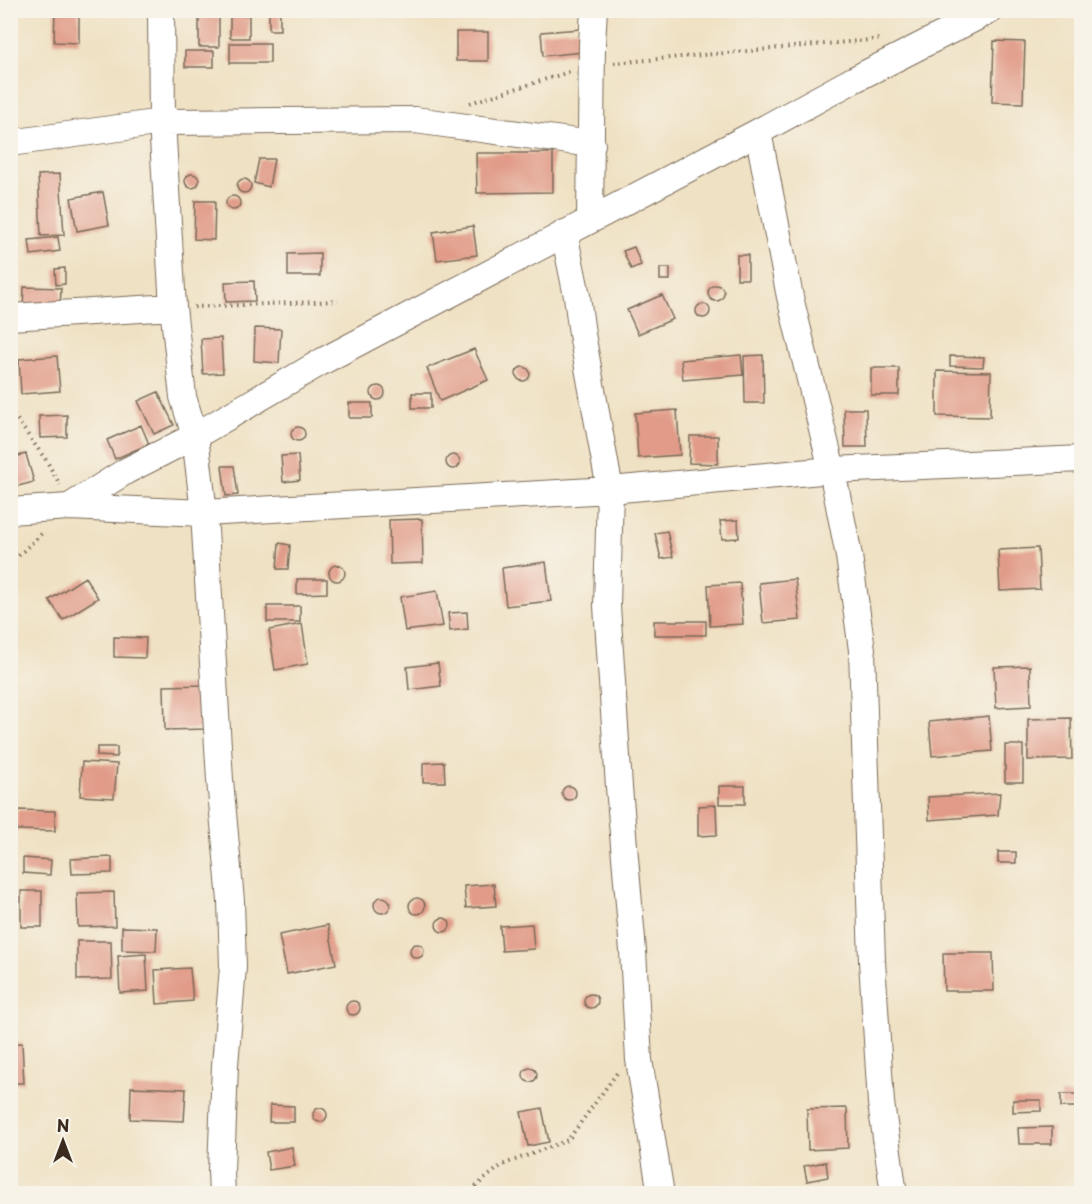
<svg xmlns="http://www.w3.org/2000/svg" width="1092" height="1204" font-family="'Playpen Sans',sans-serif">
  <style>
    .building { fill: #e19b88 }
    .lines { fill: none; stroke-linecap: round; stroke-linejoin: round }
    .minor-casing { stroke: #7a6a58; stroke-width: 28 }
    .path { stroke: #7a6a58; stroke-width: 4; stroke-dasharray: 1.5 4.5; stroke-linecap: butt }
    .minor { stroke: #fff; stroke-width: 26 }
  </style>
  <rect width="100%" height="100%" fill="#f7f3e8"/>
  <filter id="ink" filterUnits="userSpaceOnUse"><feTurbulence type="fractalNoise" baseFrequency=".0167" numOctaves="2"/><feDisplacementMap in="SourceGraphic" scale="12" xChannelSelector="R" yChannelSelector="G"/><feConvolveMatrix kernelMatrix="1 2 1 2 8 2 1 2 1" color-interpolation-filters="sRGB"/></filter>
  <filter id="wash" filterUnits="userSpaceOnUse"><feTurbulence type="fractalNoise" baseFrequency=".008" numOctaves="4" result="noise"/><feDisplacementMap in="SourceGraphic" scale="24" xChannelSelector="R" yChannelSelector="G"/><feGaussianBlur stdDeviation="1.35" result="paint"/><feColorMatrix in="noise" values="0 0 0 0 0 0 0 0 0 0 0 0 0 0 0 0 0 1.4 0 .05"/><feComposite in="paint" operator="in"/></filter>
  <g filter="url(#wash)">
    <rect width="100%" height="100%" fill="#efe1c3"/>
    <g id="blocks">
      <!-- building -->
      <path class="building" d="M 55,10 L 79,10 L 79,43 L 54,42 Z
        M 199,10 L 219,10 L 219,47 L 199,47 Z
        M 269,12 L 280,12 L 280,30 L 269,30 Z
        M 230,15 L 249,15 L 249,38 L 230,38 Z
        M 581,29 L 583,52 L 543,56 L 541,32 Z
        M 456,32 L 488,32 L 488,61 L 456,61 Z
        M 994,41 L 1025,42 L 1023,103 L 992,102 Z
        M 230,43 L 270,43 L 270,63 L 230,63 Z
        M 185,51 L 214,51 L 214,67 L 185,67 Z
        M 476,153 L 553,153 L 553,192 L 477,193 Z
        M 259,159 L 274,159 L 269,187 L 254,183 Z
        M185 181a7 7 0 1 1 14 0a7 7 0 1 1-14 0Z
        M 60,174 L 64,235 L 41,236 L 38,175 Z
        M237 186a7 7 0 1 1 14 0a7 7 0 1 1-14 0Z
        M 103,192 L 109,225 L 77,231 L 71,198 Z
        M226 203a7 7 0 1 1 14 0a7 7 0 1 1-14 0Z
        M 195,201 L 215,201 L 214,240 L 194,239 Z
        M 473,226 L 477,255 L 437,260 L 433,232 Z
        M 58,237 L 60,251 L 31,255 L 29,240 Z
        M 634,247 L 641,265 L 631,269 L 623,251 Z
        M 320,253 L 320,276 L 288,276 L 288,254 Z
        M 737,255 L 748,255 L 748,279 L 737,279 Z
        M 65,268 L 65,284 L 56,285 L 55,269 Z
        M 660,268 L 670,268 L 670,280 L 660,280 Z
        M 254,281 L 255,301 L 226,302 L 225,282 Z
        M708 293a8 8 0 1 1 16 0a8 8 0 1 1-16 0Z
        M 24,287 L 61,288 L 60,309 L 23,308 Z
        M 662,295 L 673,319 L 638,334 L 627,310 Z
        M696 311a7 7 0 1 1 14 0a7 7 0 1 1-14 0Z
        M 255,328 L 281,329 L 279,363 L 254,361 Z
        M 221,338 L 223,373 L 203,374 L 201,339 Z
        M 474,349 L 488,380 L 440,401 L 427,368 Z
        M 741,355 L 743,375 L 683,380 L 681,360 Z
        M 763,355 L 764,403 L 745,403 L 744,356 Z
        M 57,356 L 60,391 L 21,394 L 19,359 Z
        M 950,356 L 984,357 L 983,367 L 950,366 Z
        M516 374a7 7 0 1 1 14 0a7 7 0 1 1-14 0Z
        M 871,368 L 899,368 L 899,395 L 871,395 Z
        M 937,371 L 991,372 L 990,417 L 937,416 Z
        M371 393a7 7 0 1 1 14 0a7 7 0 1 1-14 0Z
        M 158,392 L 174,425 L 154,434 L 138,401 Z
        M 412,393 L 431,393 L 431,408 L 412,408 Z
        M 349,403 L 372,403 L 372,418 L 349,418 Z
        M 844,409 L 866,409 L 867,447 L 845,447 Z
        M 677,410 L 680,455 L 638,458 L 635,413 Z
        M 67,415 L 67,437 L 40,438 L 39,416 Z
        M 141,425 L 149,444 L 115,459 L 107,440 Z
        M291 434a7 7 0 1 1 14 0a7 7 0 1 1-14 0Z
        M 690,436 L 718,436 L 718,464 L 689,463 Z
        M 26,454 L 34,482 L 10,488 L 10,458 Z
        M446 462a7 7 0 1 1 14 0a7 7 0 1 1-14 0Z
        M 298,455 L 300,480 L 283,482 L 281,456 Z
        M 222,466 L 234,466 L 238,495 L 226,496 Z
        M 422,519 L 423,563 L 390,564 L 389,520 Z
        M 738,520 L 739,538 L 722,539 L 720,521 Z
        M 667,531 L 673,557 L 661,559 L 655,533 Z
        M 279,543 L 290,545 L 288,569 L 277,569 Z
        M 1038,548 L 1040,589 L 1000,591 L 998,550 Z
        M 546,562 L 551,601 L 506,606 L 502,568 Z
        M329 573a8 8 0 1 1 16 0a8 8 0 1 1-16 0Z
        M 85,577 L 98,598 L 63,620 L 49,600 Z
        M 297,579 L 327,579 L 327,593 L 297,594 Z
        M 795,579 L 800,620 L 763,623 L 759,583 Z
        M 740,583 L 743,624 L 710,626 L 708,585 Z
        M 437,591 L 443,626 L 405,631 L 400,597 Z
        M 267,606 L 300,606 L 300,622 L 267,622 Z
        M 467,612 L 468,629 L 450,631 L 448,613 Z
        M 654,621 L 706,621 L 706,635 L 654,635 Z
        M 302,624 L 308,664 L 275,670 L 269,630 Z
        M 114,637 L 146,638 L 145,658 L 114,657 Z
        M 438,663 L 441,686 L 409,690 L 407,667 Z
        M 1030,666 L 1031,706 L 996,708 L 994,667 Z
        M 206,685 L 207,729 L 165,730 L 164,686 Z
        M 989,716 L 992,751 L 932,756 L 929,722 Z
        M 1071,718 L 1072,759 L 1028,760 L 1028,719 Z
        M 1005,745 L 1023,745 L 1023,782 L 1005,782 Z
        M 97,747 L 117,747 L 117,757 L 97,756 Z
        M 82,762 L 117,764 L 114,798 L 80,796 Z
        M 444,762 L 445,782 L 423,782 L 423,763 Z
        M562 793a7 7 0 1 1 14 0a7 7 0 1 1-14 0Z
        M 719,786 L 745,786 L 745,804 L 719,804 Z
        M 1000,793 L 998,815 L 929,820 L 928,797 Z
        M 716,805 L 717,835 L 698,836 L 698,806 Z
        M 17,810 L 55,811 L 55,831 L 16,830 Z
        M 998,852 L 1016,852 L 1016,863 L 998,863 Z
        M 112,857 L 112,873 L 72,874 L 71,859 Z
        M 23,858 L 51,860 L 50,875 L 23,873 Z
        M 494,884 L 496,906 L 466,908 L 464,886 Z
        M 21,891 L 42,891 L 42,927 L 21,927 Z
        M 114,892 L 115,926 L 78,927 L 77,893 Z
        M374 905a8 8 0 1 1 16 0a8 8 0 1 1-16 0Z
        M409 906a8 8 0 1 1 16 0a8 8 0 1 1-16 0Z
        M436 925a7 7 0 1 1 14 0a7 7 0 1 1-14 0Z
        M 532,924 L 534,949 L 502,951 L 500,926 Z
        M 328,925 L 336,964 L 287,974 L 279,935 Z
        M 122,927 L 157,928 L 156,951 L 122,950 Z
        M 77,941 L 111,941 L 112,979 L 77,980 Z
        M410 951a7 7 0 1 1 14 0a7 7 0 1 1-14 0Z
        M 943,953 L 993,953 L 994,991 L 944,991 Z
        M 146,954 L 148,991 L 120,993 L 118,956 Z
        M 190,968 L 193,1001 L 157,1004 L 155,970 Z
        M584 1001a7 7 0 1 1 14 0a7 7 0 1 1-14 0Z
        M346 1008a7 7 0 1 1 14 0a7 7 0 1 1-14 0Z
        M 22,1043 L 24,1083 L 10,1083 L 10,1044 Z
        M523 1075a7 7 0 1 1 14 0a7 7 0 1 1-14 0Z
        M 131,1087 L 186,1089 L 184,1121 L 130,1119 Z
        M 1061,1094 L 1082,1094 L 1082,1107 L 1061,1107 Z
        M 1013,1100 L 1041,1100 L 1041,1111 L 1013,1112 Z
        M 270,1105 L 294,1106 L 294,1122 L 269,1122 Z
        M313 1115a7 7 0 1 1 14 0a7 7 0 1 1-14 0Z
        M 542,1108 L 549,1142 L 528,1146 L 521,1112 Z
        M 847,1108 L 848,1148 L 808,1150 L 807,1109 Z
        M 1052,1127 L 1052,1144 L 1019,1144 L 1018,1128 Z
        M 292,1147 L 295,1166 L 269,1170 L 266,1152 Z
        M 826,1162 L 828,1177 L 807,1181 L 804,1166 Z"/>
    </g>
  </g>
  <g filter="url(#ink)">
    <use href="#blocks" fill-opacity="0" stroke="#7a6a58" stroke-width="1.5"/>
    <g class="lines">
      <!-- minor casing -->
      <g class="minor-casing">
        <path id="minor" d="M 161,10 L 162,122 L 173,307 L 183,397 L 195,436 L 204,513 L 220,780 L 231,901 L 233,967 L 225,1065 L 221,1171 L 222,1194
          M 758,132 L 790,297 L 832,470 L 849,556 L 862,650 L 872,961 L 881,1103 L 894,1194
          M 10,143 L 162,122 L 415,120 L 592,144
          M 590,219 L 592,44 L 594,10
          M 564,233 L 577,296 L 582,334 L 610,490 L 607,606 L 619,787 L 633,951 L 639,1060 L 661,1194
          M 10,317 L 173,307
          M 69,507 L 126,471 L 195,436 L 323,361 L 758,132 L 853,80 L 991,10
          M 10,511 L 69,507 L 204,513 L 610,490 L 832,470 L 1082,459"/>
      </g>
      <!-- path -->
      <path class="path" d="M 614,63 L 881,39
        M 470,103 L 569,72
        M 194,307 L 338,301
        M 10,410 L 46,460 L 60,485
        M 10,564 L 42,533
        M 466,1194 L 502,1165 L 568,1140 L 617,1073"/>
      <!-- minor -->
      <use href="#minor" class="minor"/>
    </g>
  </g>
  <!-- margin -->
  <rect width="1092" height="1204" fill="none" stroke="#f7f3e8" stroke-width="36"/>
  <!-- north arrow -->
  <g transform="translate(63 1141)" stroke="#f7f3e8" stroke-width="4.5" paint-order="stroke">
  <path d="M0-4.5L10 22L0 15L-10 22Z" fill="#3b2a1e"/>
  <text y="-9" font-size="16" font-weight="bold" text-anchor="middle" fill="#3b2a1e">N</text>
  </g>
</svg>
